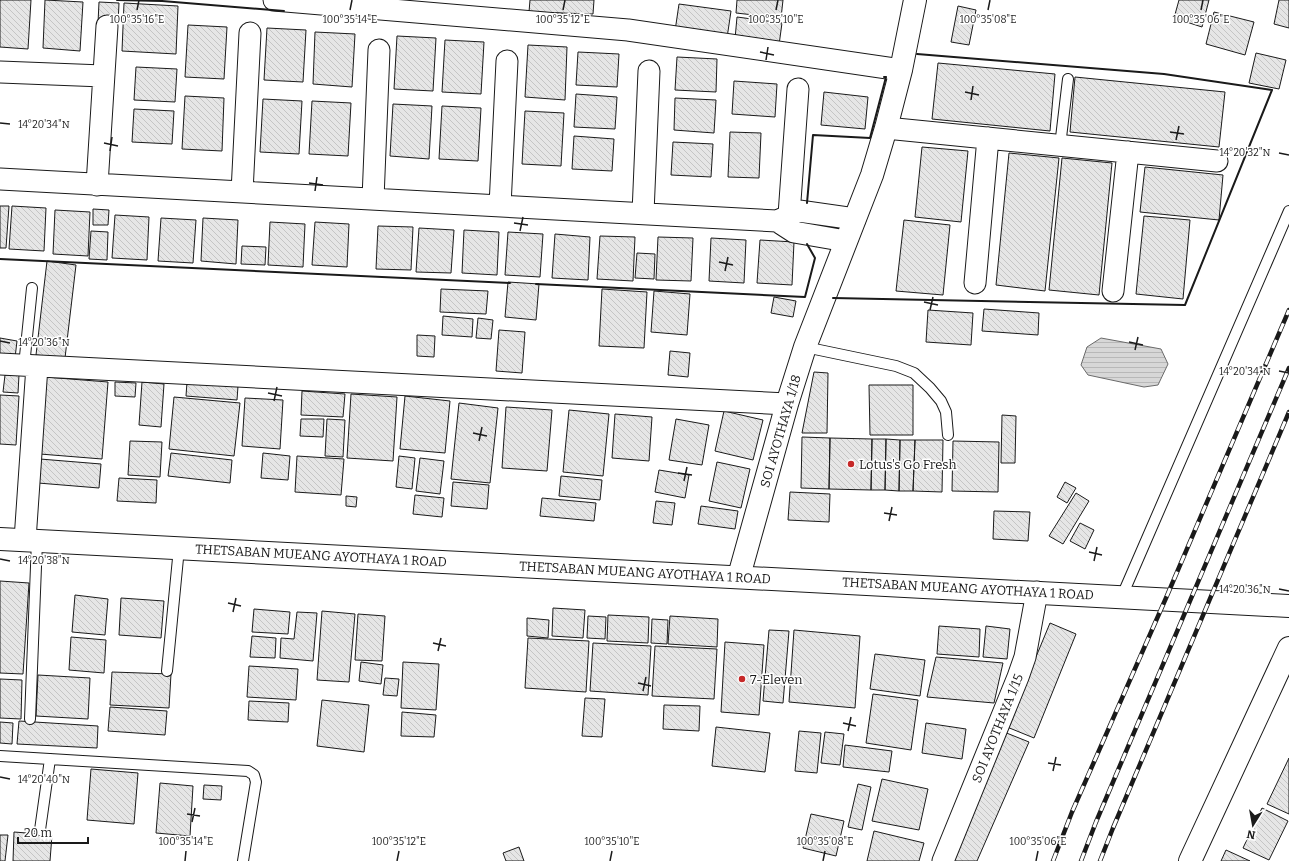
<svg xmlns="http://www.w3.org/2000/svg" width="1289" height="861" font-family="Bitter,serif">
  <style>
    .water { fill: url(#water-rules); stroke: #6a6a6a }
    .building { fill: url(#building-back-hatch); stroke: #1a1a1a }
    .lines { fill: none; stroke-linecap: round; stroke-linejoin: round }
    .service-casing { stroke: #1a1a1a; stroke-width: 12 }
    .minor-casing { stroke: #1a1a1a; stroke-width: 23 }
    .tertiary-casing { stroke: #1a1a1a; stroke-width: 24 }
    .secondary-casing { stroke: #1a1a1a; stroke-width: 24 }
    .service { stroke: #fff; stroke-width: 10 }
    .minor { stroke: #fff; stroke-width: 21 }
    .tertiary { stroke: #fff; stroke-width: 22 }
    .secondary { stroke: #fff; stroke-width: 22 }
    .rail-casing { stroke: #1a1a1a; stroke-width: 4.5 }
    .rail { stroke: #fff; stroke-width: 3; stroke-dasharray: 9; stroke-linecap: butt }
    .wall { stroke: #1a1a1a; stroke-width: 2 }
    .ticks { fill: none; stroke: #1a1a1a; stroke-width: 1.5 }
    .poi-dot { fill: #c62828; stroke: #fff; stroke-width: 1.5 }
    .labels { text-anchor: middle; stroke-width: 3; stroke-linejoin: round; paint-order: stroke }
    .street-label { font-size: 13px; fill: #1a1a1a; stroke: #fff }
    .poi-label { font-size: 13px; fill: #1a1a1a; stroke: #fff; text-anchor: start }
    .ticks-label { font-size: 10px; text-anchor: middle; fill: #1a1a1a; stroke: #fff; stroke-width: 3; stroke-linejoin: round; paint-order: stroke }
  </style>
  <defs>
    <pattern id="water-rules" width="6" height="5" patternUnits="userSpaceOnUse"><rect width="6" height="5" fill="#d7d7d7"/><path d="M0 2.5h6" fill="none" stroke="#b8b8b8"/></pattern>
    <pattern id="building-back-hatch" width="6" height="6" patternUnits="userSpaceOnUse"><rect width="6" height="6" fill="#e6e6e6"/><path d="M-1 5l2 2M0 0l6 6M5-1l2 2" fill="none" stroke="#c5c5c5"/></pattern>
  </defs>
  <rect width="100%" height="100%" fill="#fff"/>
  <!-- water -->
  <path class="water" d="M 1101,338 L 1161,349 L 1168,364 L 1158,385 L 1144,387 L 1088,375 L 1081,365 L 1087,347 Z"/>
  <!-- building -->
  <path class="building" d="M 0,0 L 31,0 L 28,49 L 0,47 Z
    M 45,0 L 83,2 L 80,51 L 43,48 Z
    M 530,0 L 594,0 L 593,14 L 529,12 Z
    M 737,0 L 783,0 L 781,18 L 736,13 Z
    M 1179,0 L 1209,0 L 1202,27 L 1174,18 Z
    M 1279,0 L 1289,0 L 1289,28 L 1274,24 Z
    M 99,2 L 119,3 L 118,24 L 98,23 Z
    M 124,3 L 178,6 L 176,54 L 122,51 Z
    M 679,4 L 731,11 L 727,38 L 675,31 Z
    M 958,6 L 976,10 L 969,45 L 951,42 Z
    M 1214,12 L 1254,22 L 1245,55 L 1206,44 Z
    M 737,17 L 782,23 L 779,45 L 735,39 Z
    M 188,25 L 227,27 L 224,79 L 185,77 Z
    M 267,28 L 306,30 L 303,82 L 264,80 Z
    M 315,32 L 355,34 L 352,87 L 313,84 Z
    M 397,36 L 436,38 L 433,91 L 394,89 Z
    M 445,40 L 484,42 L 481,94 L 442,92 Z
    M 528,45 L 567,47 L 565,100 L 525,97 Z
    M 578,52 L 619,54 L 617,87 L 576,85 Z
    M 1256,53 L 1286,60 L 1279,89 L 1249,83 Z
    M 677,57 L 717,59 L 716,92 L 675,90 Z
    M 938,63 L 1055,74 L 1050,131 L 932,119 Z
    M 136,67 L 177,69 L 175,102 L 134,100 Z
    M 1075,77 L 1225,92 L 1219,147 L 1070,132 Z
    M 734,81 L 777,84 L 775,117 L 732,114 Z
    M 824,92 L 868,97 L 865,129 L 821,125 Z
    M 576,94 L 617,97 L 615,129 L 574,127 Z
    M 185,96 L 224,98 L 222,151 L 182,149 Z
    M 675,98 L 716,100 L 714,133 L 674,130 Z
    M 263,99 L 302,101 L 299,154 L 260,152 Z
    M 312,101 L 351,103 L 348,156 L 309,154 Z
    M 393,104 L 432,106 L 429,159 L 390,156 Z
    M 442,106 L 481,108 L 478,161 L 439,159 Z
    M 134,109 L 174,111 L 172,144 L 132,142 Z
    M 525,111 L 564,113 L 561,166 L 522,164 Z
    M 730,132 L 761,133 L 759,178 L 728,177 Z
    M 574,136 L 614,139 L 612,171 L 572,169 Z
    M 673,142 L 713,144 L 711,177 L 671,175 Z
    M 922,147 L 968,151 L 961,222 L 915,217 Z
    M 1009,153 L 1059,158 L 1045,291 L 996,285 Z
    M 1062,158 L 1112,163 L 1099,295 L 1049,290 Z
    M 1145,167 L 1223,175 L 1219,220 L 1140,212 Z
    M 0,206 L 9,206 L 6,248 L 0,248 Z
    M 12,206 L 46,208 L 44,251 L 9,249 Z
    M 93,209 L 109,210 L 108,225 L 93,225 Z
    M 55,210 L 90,212 L 88,256 L 53,254 Z
    M 115,215 L 149,217 L 147,260 L 112,258 Z
    M 1144,216 L 1190,220 L 1183,299 L 1136,294 Z
    M 161,218 L 196,220 L 193,263 L 158,261 Z
    M 203,218 L 238,220 L 236,264 L 201,261 Z
    M 904,220 L 950,225 L 943,295 L 896,291 Z
    M 270,222 L 305,224 L 303,267 L 268,265 Z
    M 315,222 L 349,224 L 347,267 L 312,265 Z
    M 378,226 L 413,227 L 411,270 L 376,269 Z
    M 419,228 L 454,230 L 451,273 L 416,272 Z
    M 464,230 L 499,232 L 497,275 L 462,273 Z
    M 91,231 L 108,232 L 107,260 L 89,259 Z
    M 508,232 L 543,234 L 540,277 L 505,275 Z
    M 555,234 L 590,237 L 588,280 L 552,278 Z
    M 600,236 L 635,237 L 633,281 L 597,279 Z
    M 658,237 L 693,238 L 691,281 L 656,280 Z
    M 711,238 L 746,240 L 744,283 L 709,281 Z
    M 760,240 L 794,242 L 792,285 L 757,283 Z
    M 242,246 L 266,247 L 265,265 L 241,264 Z
    M 637,253 L 655,254 L 654,279 L 635,278 Z
    M 47,261 L 76,265 L 65,358 L 36,355 Z
    M 508,282 L 539,284 L 536,320 L 505,317 Z
    M 441,289 L 488,291 L 486,314 L 440,312 Z
    M 602,289 L 647,292 L 644,348 L 599,346 Z
    M 654,291 L 690,294 L 687,335 L 651,332 Z
    M 774,297 L 796,301 L 793,317 L 771,313 Z
    M 984,309 L 1039,313 L 1038,335 L 982,331 Z
    M 928,310 L 973,313 L 971,345 L 926,342 Z
    M 443,316 L 473,319 L 472,337 L 442,335 Z
    M 478,318 L 493,320 L 491,339 L 476,338 Z
    M 499,330 L 525,332 L 522,373 L 496,371 Z
    M 417,335 L 435,336 L 434,357 L 417,356 Z
    M 0,338 L 17,341 L 15,358 L 0,356 Z
    M 670,351 L 690,353 L 688,377 L 668,375 Z
    M 814,372 L 828,373 L 827,433 L 802,433 Z
    M 5,375 L 19,375 L 18,393 L 3,392 Z
    M 45,377 L 108,382 L 102,459 L 40,454 Z
    M 115,382 L 136,383 L 135,397 L 115,396 Z
    M 142,382 L 164,384 L 161,427 L 139,425 Z
    M 187,382 L 238,386 L 237,400 L 186,396 Z
    M 869,385 L 913,385 L 913,435 L 870,435 Z
    M 302,391 L 345,394 L 343,417 L 301,415 Z
    M 351,394 L 397,397 L 393,461 L 347,458 Z
    M 0,395 L 19,396 L 16,445 L 0,444 Z
    M 405,396 L 450,401 L 445,453 L 400,449 Z
    M 174,397 L 240,403 L 234,456 L 169,449 Z
    M 245,398 L 283,400 L 280,449 L 242,446 Z
    M 459,403 L 498,408 L 490,483 L 451,479 Z
    M 506,407 L 552,410 L 547,471 L 502,468 Z
    M 569,410 L 609,414 L 603,476 L 563,472 Z
    M 724,411 L 763,420 L 753,460 L 715,451 Z
    M 615,414 L 652,417 L 649,461 L 612,458 Z
    M 1002,415 L 1016,416 L 1015,463 L 1001,463 Z
    M 301,419 L 324,419 L 323,437 L 300,436 Z
    M 327,419 L 345,420 L 343,457 L 325,456 Z
    M 676,419 L 709,425 L 702,465 L 669,460 Z
    M 802,437 L 830,438 L 829,489 L 801,488 Z
    M 830,438 L 872,439 L 871,490 L 829,489 Z
    M 872,439 L 886,439 L 885,490 L 871,490 Z
    M 886,439 L 900,440 L 899,491 L 885,490 Z
    M 900,440 L 915,440 L 913,491 L 899,491 Z
    M 915,440 L 943,440 L 942,492 L 913,491 Z
    M 130,441 L 162,442 L 160,477 L 128,475 Z
    M 953,441 L 999,442 L 998,492 L 952,491 Z
    M 171,453 L 232,460 L 230,483 L 168,476 Z
    M 263,453 L 290,456 L 288,480 L 261,478 Z
    M 297,456 L 344,459 L 341,495 L 295,492 Z
    M 399,456 L 415,458 L 412,489 L 396,487 Z
    M 420,458 L 444,461 L 440,494 L 416,491 Z
    M 40,459 L 101,464 L 99,488 L 38,483 Z
    M 717,462 L 750,469 L 741,508 L 709,501 Z
    M 659,470 L 689,475 L 685,498 L 655,492 Z
    M 561,476 L 602,480 L 600,500 L 559,496 Z
    M 119,478 L 157,480 L 156,503 L 117,501 Z
    M 453,482 L 489,485 L 487,509 L 451,506 Z
    M 1065,482 L 1076,488 L 1067,503 L 1057,497 Z
    M 790,492 L 830,494 L 829,522 L 788,520 Z
    M 1076,493 L 1089,501 L 1063,544 L 1049,536 Z
    M 415,495 L 444,498 L 442,517 L 413,514 Z
    M 346,496 L 357,497 L 356,507 L 346,506 Z
    M 542,498 L 596,503 L 594,521 L 540,516 Z
    M 656,501 L 675,503 L 672,525 L 653,523 Z
    M 701,506 L 738,511 L 735,529 L 698,524 Z
    M 994,511 L 1030,512 L 1028,541 L 993,539 Z
    M 1080,523 L 1094,530 L 1085,549 L 1070,541 Z
    M 0,581 L 29,583 L 23,674 L 0,673 Z
    M 75,595 L 108,599 L 105,635 L 72,632 Z
    M 121,598 L 164,601 L 161,638 L 119,635 Z
    M 553,608 L 585,610 L 583,638 L 552,636 Z
    M 254,609 L 290,612 L 288,634 L 252,632 Z
    M 322,611 L 355,614 L 349,682 L 317,680 Z
    M 297,612 L 317,613 L 313,661 L 280,658 L 281,638 L 294,639 Z
    M 358,614 L 385,616 L 382,661 L 355,660 Z
    M 608,615 L 649,617 L 648,643 L 607,641 Z
    M 588,616 L 606,617 L 605,639 L 587,638 Z
    M 670,616 L 718,619 L 717,647 L 668,644 Z
    M 527,618 L 549,620 L 548,638 L 527,636 Z
    M 652,619 L 668,620 L 667,644 L 651,643 Z
    M 1050,623 L 1076,634 L 1034,738 L 1007,727 Z
    M 939,626 L 980,629 L 979,657 L 937,654 Z
    M 986,626 L 1010,629 L 1007,659 L 983,657 Z
    M 769,630 L 789,631 L 783,703 L 763,701 Z
    M 794,630 L 860,636 L 855,708 L 789,702 Z
    M 252,636 L 276,638 L 275,658 L 250,657 Z
    M 71,637 L 106,640 L 104,673 L 69,670 Z
    M 528,638 L 589,641 L 586,692 L 525,688 Z
    M 725,642 L 764,645 L 759,715 L 721,712 Z
    M 593,643 L 651,646 L 648,695 L 590,691 Z
    M 655,646 L 717,649 L 714,699 L 652,696 Z
    M 875,654 L 925,660 L 920,696 L 870,689 Z
    M 936,657 L 1003,663 L 994,703 L 927,697 Z
    M 361,662 L 383,665 L 381,684 L 359,681 Z
    M 403,662 L 439,664 L 436,710 L 401,708 Z
    M 249,666 L 298,669 L 296,700 L 247,697 Z
    M 112,672 L 171,674 L 169,708 L 110,705 Z
    M 38,675 L 90,678 L 88,719 L 36,716 Z
    M 385,678 L 399,679 L 397,696 L 383,695 Z
    M 0,679 L 22,680 L 21,719 L 0,718 Z
    M 873,694 L 918,700 L 911,750 L 866,743 Z
    M 585,698 L 605,699 L 602,737 L 582,736 Z
    M 322,700 L 369,705 L 364,752 L 317,746 Z
    M 249,701 L 289,703 L 288,722 L 248,720 Z
    M 664,705 L 700,706 L 699,731 L 663,729 Z
    M 110,707 L 167,711 L 165,735 L 108,731 Z
    M 402,712 L 436,715 L 434,737 L 401,736 Z
    M 19,721 L 98,726 L 97,748 L 17,744 Z
    M 0,722 L 13,723 L 12,744 L 0,743 Z
    M 926,723 L 966,729 L 962,759 L 922,753 Z
    M 716,727 L 770,733 L 765,772 L 712,766 Z
    M 799,731 L 821,733 L 817,773 L 795,771 Z
    M 825,732 L 844,734 L 840,765 L 821,763 Z
    M 1004,732 L 1029,742 L 977,861 L 948,861 Z
    M 845,745 L 892,751 L 889,772 L 843,767 Z
    M 1289,758 L 1289,814 L 1267,804 Z
    M 91,769 L 138,773 L 134,824 L 87,820 Z
    M 882,779 L 928,789 L 919,830 L 872,821 Z
    M 160,783 L 193,786 L 190,836 L 156,833 Z
    M 858,784 L 871,787 L 862,830 L 848,827 Z
    M 204,785 L 222,786 L 221,800 L 203,799 Z
    M 1262,808 L 1288,821 L 1269,860 L 1243,848 Z
    M 811,814 L 844,821 L 836,856 L 803,848 Z
    M 874,831 L 924,843 L 919,861 L 867,861 Z
    M 14,832 L 52,835 L 50,861 L 13,861 Z
    M 0,835 L 8,835 L 5,861 L 0,861 Z
    M 519,847 L 524,861 L 506,861 L 503,853 Z
    M 1226,850 L 1250,861 L 1221,861 Z"/>
  <g class="lines">
    <!-- service casing -->
    <g class="service-casing">
      <path id="service" d="M 1060,146 L 1068,79
        M 805,347 L 896,366 L 914,373 L 930,388 L 941,401 L 946,412 L 948,435
        M 24,366 L 32,288
        M 1122,596 L 1289,211
        M 167,671 L 179,548
        M 30,719 L 37,541
        M 0,756 L 248,771 L 254,775 L 256,782 L 243,861
        M 40,830 L 50,759"/>
    </g>
    <!-- minor casing -->
    <g class="minor-casing">
      <path id="minor" d="M 274,0 L 628,30 L 901,70
        M 0,72 L 103,76
        M 886,128 L 1217,161
        M 0,179 L 777,221 L 799,211 L 855,219
        M 97,185 L 107,26
        M 242,192 L 250,33
        M 373,199 L 379,50
        M 500,206 L 507,61
        M 643,213 L 649,71
        M 789,215 L 798,89
        M 777,221 L 794,232 L 846,241
        M 975,283 L 988,138
        M 1113,291 L 1128,152
        M 0,364 L 787,404
        M 25,540 L 37,366
        M 943,861 L 1018,677 L 1025,657 L 1037,592"/>
    </g>
    <!-- tertiary casing -->
    <g class="tertiary-casing">
      <path id="tertiary" d="M 739,576 L 787,404 L 805,347 L 872,175 L 886,128 L 901,70 L 915,0"/>
    </g>
    <!-- secondary casing -->
    <g class="secondary-casing">
      <path id="secondary" d="M 0,539 L 1289,606
        M 1190,861 L 1289,648"/>
    </g>
    <!-- service -->
    <use href="#service" class="service"/>
    <!-- minor -->
    <use href="#minor" class="minor"/>
    <!-- tertiary -->
    <use href="#tertiary" class="tertiary"/>
    <!-- secondary -->
    <use href="#secondary" class="secondary"/>
    <!-- rail casing -->
    <g class="rail-casing">
      <path id="rail" d="M 1053,861 L 1072,812 L 1166,598 L 1289,310
        M 1081,861 L 1096,822 L 1289,368
        M 1100,861 L 1113,828 L 1289,412"/>
    </g>
    <!-- rail -->
    <use href="#rail" class="rail"/>
    <!-- wall -->
    <path class="wall" d="M 117,0 L 162,1 L 284,11
      M 807,203 L 813,135 L 870,138 L 886,77 L 884,77
      M 0,259 L 510,283
      M 536,284 L 805,297 L 815,258 L 807,244
      M 833,298 L 1185,305 L 1272,90 L 1164,74 L 917,54"/>
  </g>
  <!-- ticks -->
  <path class="ticks" d="M 137,10 L 139,0M 350,10 L 352,0M 563,10 L 565,0M 776,10 L 778,0M 988,10 L 990,0M 1201,10 L 1203,0M 760,52 L 774,55M 766,60 L 768,47M 965,92 L 979,95M 971,100 L 973,86M 0,123 L 10,124M 1170,132 L 1184,134M 1176,140 L 1179,126M 104,143 L 118,146M 110,151 L 112,137M 1279,153 L 1289,155M 309,183 L 323,185M 315,191 L 317,177M 514,223 L 528,225M 520,231 L 523,217M 719,262 L 733,265M 725,271 L 728,257M 924,302 L 938,305M 930,310 L 933,297M 0,341 L 10,343M 1129,342 L 1143,345M 1135,350 L 1138,337M 1279,371 L 1289,373M 268,393 L 282,396M 274,401 L 277,387M 473,433 L 487,436M 479,441 L 482,427M 678,473 L 692,475M 684,481 L 687,467M 884,513 L 897,515M 889,521 L 892,507M 1089,552 L 1102,555M 0,559 L 10,561M 1094,561 L 1097,547M 1279,589 L 1289,591M 228,603 L 241,606M 233,612 L 236,598M 433,643 L 446,646M 438,651 L 441,638M 638,683 L 651,686M 643,691 L 646,677M 843,723 L 856,726M 848,731 L 851,717M 1048,763 L 1061,765M 1053,771 L 1056,757M 0,777 L 10,779M 187,814 L 200,816M 192,822 L 195,808M 185,861 L 186,851M 397,861 L 399,851M 610,861 L 612,851M 823,861 L 825,851M 1036,861 L 1038,851"/>
  <!-- markers -->
  <g class="poi-dot">
    <circle cx="851" cy="464" r="4"/>
    <circle cx="742" cy="679" r="4"/>
  </g>
  <g class="labels">
    <!-- street labels -->
    <g class="street-label">
      <text transform="translate(780 431) rotate(-74)" y="5">SOI AYOTHAYA 1/18</text>
      <text transform="translate(321 555) rotate(3)" y="5">THETSABAN MUEANG AYOTHAYA 1 ROAD</text>
      <text transform="translate(645 572) rotate(3)" y="5">THETSABAN MUEANG AYOTHAYA 1 ROAD</text>
      <text transform="translate(968 588) rotate(3)" y="5">THETSABAN MUEANG AYOTHAYA 1 ROAD</text>
      <text transform="translate(997 728) rotate(-68)" y="5">SOI AYOTHAYA 1/15</text>
    </g>
    <!-- poi labels -->
    <g class="poi-label">
      <text x="859" y="469">Lotus's Go Fresh</text>
      <text x="750" y="684">7-Eleven</text>
    </g>
  </g>
  <g class="ticks-label">
    <text x="137" y="23">100°35'16"E</text>
    <text x="350" y="23">100°35'14"E</text>
    <text x="563" y="23">100°35'12"E</text>
    <text x="776" y="23">100°35'10"E</text>
    <text x="988" y="23">100°35'08"E</text>
    <text x="1201" y="23">100°35'06"E</text>
    <text x="44" y="128">14°20'34"N</text>
    <text x="1245" y="156">14°20'32"N</text>
    <text x="44" y="346">14°20'36"N</text>
    <text x="1245" y="375">14°20'34"N</text>
    <text x="44" y="564">14°20'38"N</text>
    <text x="1245" y="593">14°20'36"N</text>
    <text x="44" y="783">14°20'40"N</text>
    <text x="186" y="845">100°35'14"E</text>
    <text x="399" y="845">100°35'12"E</text>
    <text x="612" y="845">100°35'10"E</text>
    <text x="825" y="845">100°35'08"E</text>
    <text x="1038" y="845">100°35'06"E</text>
  </g>
  <!-- north arrow -->
  <g transform="translate(1253 825) rotate(191)" stroke="#ffffff" stroke-width="3" paint-order="stroke">
  <path d="M0-3L7 15L0 10L-7 15Z" fill="#1a1a1a"/>
  <text y="-6" font-size="11" font-weight="bold" text-anchor="middle" fill="#1a1a1a">N</text>
  </g>
  <!-- scale -->
  <path d="M18 837v6h70v-6" fill="none" stroke="#1a1a1a" stroke-width="2"/>
  <text x="24" y="837" font-size="12" fill="#1a1a1a" stroke="#ffffff" stroke-width="3" paint-order="stroke">20 m</text>
</svg>
